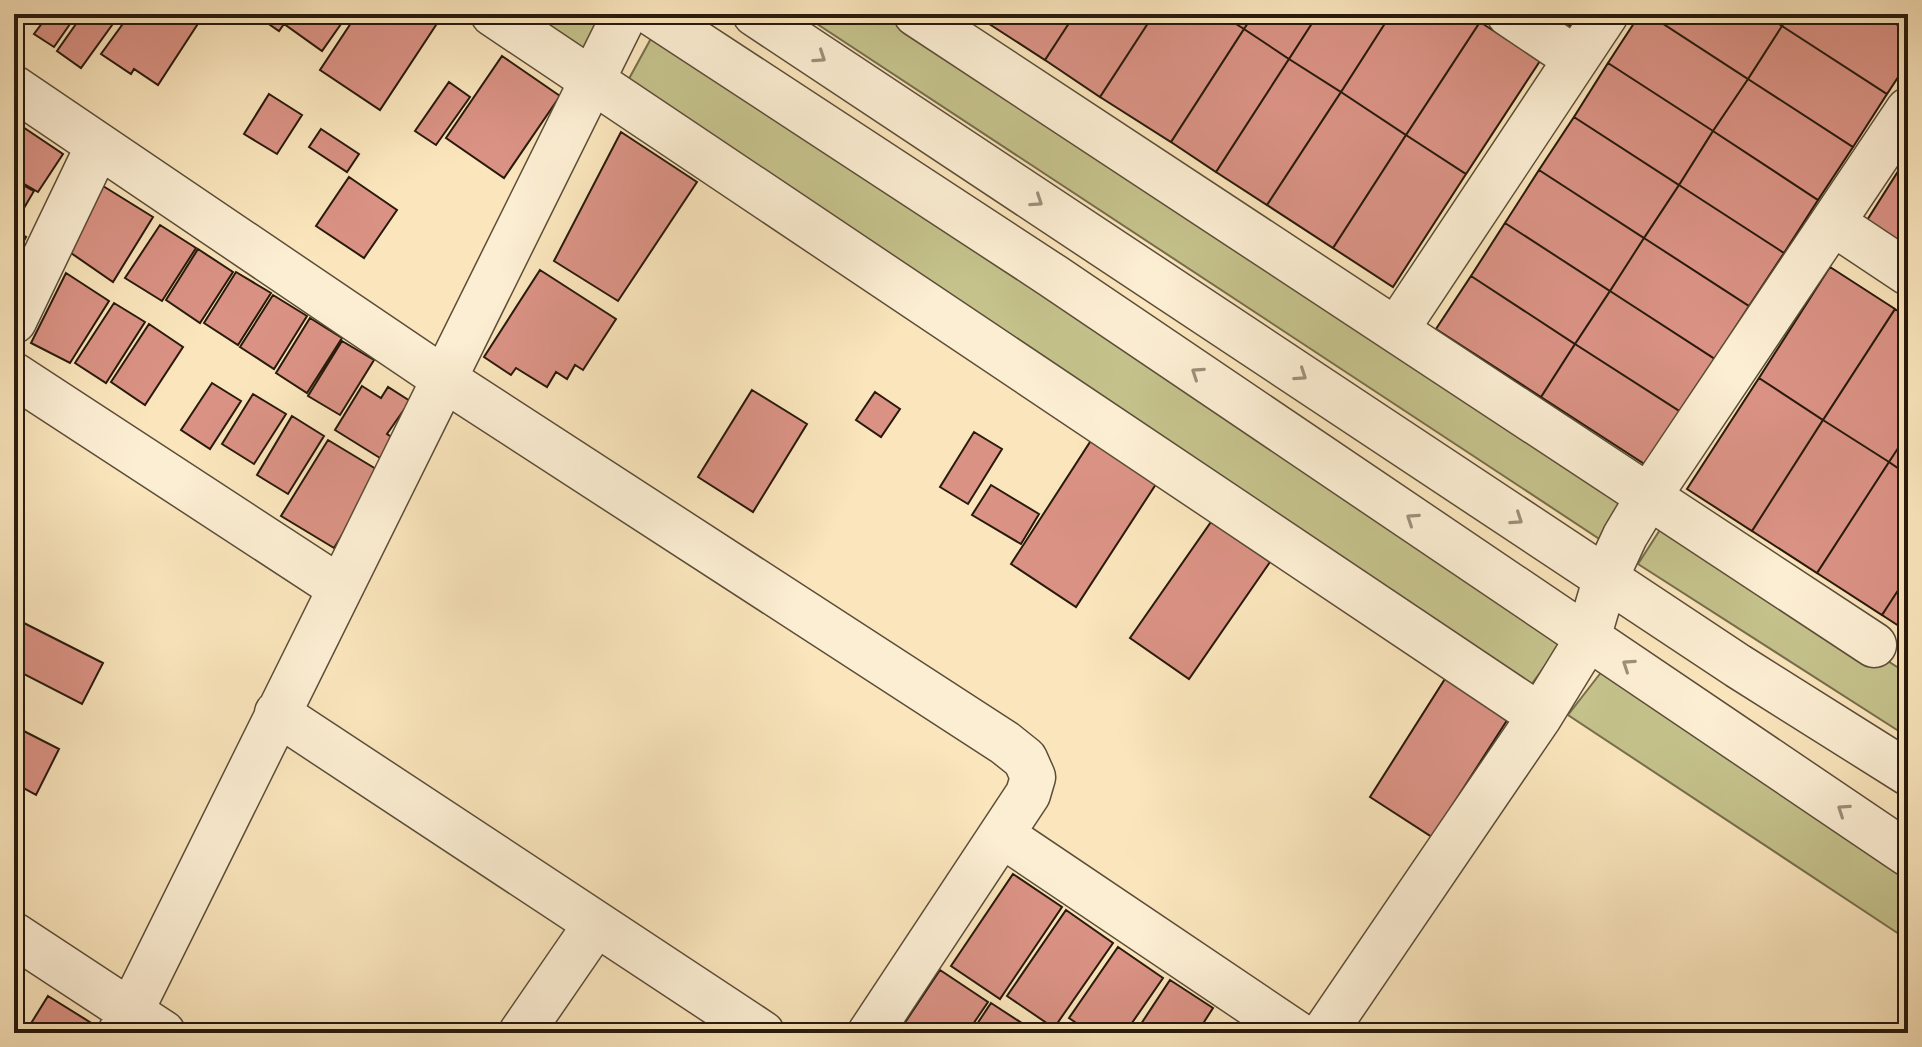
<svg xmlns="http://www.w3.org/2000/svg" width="1922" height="1047" font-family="'Libre Caslon Text',serif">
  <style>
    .grass { fill: #c5c28c; stroke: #766e4c; stroke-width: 2 }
    .building { fill: #da9284; stroke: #281a0c; stroke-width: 2 }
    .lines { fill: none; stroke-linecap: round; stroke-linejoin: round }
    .minor-casing { stroke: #5c4d38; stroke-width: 47 }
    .minor { stroke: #fceed3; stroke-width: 44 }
    .oneway { stroke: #9d8f79 }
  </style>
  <rect width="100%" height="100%" fill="#fae5bc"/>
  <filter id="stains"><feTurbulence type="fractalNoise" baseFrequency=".0025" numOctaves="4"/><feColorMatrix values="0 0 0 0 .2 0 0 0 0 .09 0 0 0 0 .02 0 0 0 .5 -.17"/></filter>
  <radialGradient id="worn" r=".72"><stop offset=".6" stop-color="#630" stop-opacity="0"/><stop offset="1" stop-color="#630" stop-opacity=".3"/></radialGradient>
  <!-- grass -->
  <path class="grass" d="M 530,14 L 601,14 L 586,51 Z
    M 802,14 L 895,14 L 1629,496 L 1601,540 Z
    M 654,33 L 1566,637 L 1531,685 L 625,86 Z
    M 1667,519 L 1908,674 L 1908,737 L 1638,564 Z
    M 1606,666 L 1908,871 L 1908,940 L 1568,715 Z"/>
  <!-- building -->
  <path class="building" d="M 49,14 L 77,14 L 54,47 L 34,34 Z
    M 83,14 L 120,14 L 81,68 L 57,51 Z
    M 130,14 L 203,16 L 158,85 L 134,69 L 131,74 L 101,54 Z
    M 268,14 L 348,14 L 322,51 L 284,24 L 279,31 L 263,20 Z
    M 357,14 L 426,14 L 438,22 L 380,110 L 320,70 Z
    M 987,14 L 1075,14 L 1045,60 L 983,20 Z
    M 1075,14 L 1154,14 L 1100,97 L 1045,60 Z
    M 1154,14 L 1220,14 L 1244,29 L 1171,142 L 1100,97 Z
    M 1220,14 L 1254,14 L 1244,29 Z
    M 1254,14 L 1318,14 L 1289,59 L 1244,29 Z
    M 1318,14 L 1391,14 L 1341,92 L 1289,59 Z
    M 1391,14 L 1468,14 L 1480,22 L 1406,135 L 1341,92 Z
    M 1553,14 L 1585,14 L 1575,29 Z
    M 1640,14 L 1648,14 L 1748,79 L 1713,131 L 1608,63 Z
    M 1648,14 L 1764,14 L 1782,26 L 1748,79 Z
    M 1764,14 L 1790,14 L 1782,26 Z
    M 1790,14 L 1881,14 L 1908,32 L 1908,62 L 1887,94 L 1782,26 Z
    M 1881,14 L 1908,14 L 1908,32 Z
    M 1480,22 L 1540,61 L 1466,174 L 1406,135 Z
    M 1782,26 L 1887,94 L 1853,147 L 1748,79 Z
    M 1244,29 L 1289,59 L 1216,172 L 1171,142 Z
    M 502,56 L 560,96 L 504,178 L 446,138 Z
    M 1289,59 L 1341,92 L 1267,205 L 1216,172 Z
    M 1608,63 L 1713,131 L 1679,185 L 1574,117 Z
    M 1748,79 L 1853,147 L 1818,200 L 1713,131 Z
    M 449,82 L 470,97 L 436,145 L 415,131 Z
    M 1341,92 L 1406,135 L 1333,248 L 1267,205 Z
    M 269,94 L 302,115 L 277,154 L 244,134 Z
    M 1574,117 L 1679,185 L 1644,238 L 1539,170 Z
    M 14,121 L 63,154 L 38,192 L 14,178 Z
    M 321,129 L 359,154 L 347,172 L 309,147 Z
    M 1713,131 L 1818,200 L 1784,253 L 1679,185 Z
    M 621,132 L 697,182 L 618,301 L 554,261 Z
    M 1406,135 L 1466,174 L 1393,287 L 1333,248 Z
    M 1908,157 L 1908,180 L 1897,173 Z
    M 1539,170 L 1644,238 L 1610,291 L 1505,223 Z
    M 1897,173 L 1908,180 L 1908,254 L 1864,225 Z
    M 349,177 L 397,210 L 364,258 L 316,226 Z
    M 14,180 L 34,191 L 14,225 Z
    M 1679,185 L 1784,253 L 1749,306 L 1644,238 Z
    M 103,186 L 153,217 L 113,282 L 71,253 Z
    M 1505,223 L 1610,291 L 1575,344 L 1471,276 Z
    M 160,225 L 196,248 L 162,301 L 125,278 Z
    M 14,230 L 26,237 L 14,260 Z
    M 1644,238 L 1749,306 L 1715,359 L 1610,291 Z
    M 198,249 L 233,272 L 200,323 L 166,300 Z
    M 1830,267 L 1895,309 L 1823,420 L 1759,378 Z
    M 540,270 L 616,319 L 583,370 L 575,365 L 567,379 L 556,372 L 547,387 L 516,368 L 511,375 L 484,357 Z
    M 236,272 L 271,293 L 238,345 L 204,323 Z
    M 66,273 L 109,301 L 70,363 L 31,343 Z
    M 1471,276 L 1575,344 L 1541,397 L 1436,329 Z
    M 1610,291 L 1715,359 L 1681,412 L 1575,344 Z
    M 273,295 L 307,316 L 274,369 L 240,347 Z
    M 114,303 L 145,322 L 106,383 L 75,363 Z
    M 1895,309 L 1908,318 L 1908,433 L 1889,462 L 1823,420 Z
    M 310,318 L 342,338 L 307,393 L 276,373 Z
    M 149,324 L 183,347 L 145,405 L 111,382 Z
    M 342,341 L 374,360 L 340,415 L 308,396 Z
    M 1575,344 L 1681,412 L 1646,465 L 1541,397 Z
    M 1759,378 L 1823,420 L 1752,531 L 1687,489 Z
    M 212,383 L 241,401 L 210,449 L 181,430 Z
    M 362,386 L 381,398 L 388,387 L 410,401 L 387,434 L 393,438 L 380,458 L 335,430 Z
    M 752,390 L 807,424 L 753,512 L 698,477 Z
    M 875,392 L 900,409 L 881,437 L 856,420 Z
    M 253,394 L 286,414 L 254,464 L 222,444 Z
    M 292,416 L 324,436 L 288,494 L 257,475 Z
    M 1823,420 L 1889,462 L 1817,573 L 1752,531 Z
    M 974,432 L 1002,449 L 968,504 L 940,487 Z
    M 1908,433 L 1908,475 L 1889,462 Z
    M 1092,439 L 1158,481 L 1076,607 L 1011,564 Z
    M 328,440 L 381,472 L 334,548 L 281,516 Z
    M 1889,462 L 1908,475 L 1908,575 L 1882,615 L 1817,573 Z
    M 991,485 L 1039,514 L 1021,544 L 972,515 Z
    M 1211,522 L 1270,562 L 1189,679 L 1130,638 Z
    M 1908,575 L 1908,632 L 1882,615 Z
    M 14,618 L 103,663 L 82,704 L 14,669 Z
    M 1450,671 L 1513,711 L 1432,837 L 1370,797 Z
    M 14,726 L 59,749 L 36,795 L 14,783 Z
    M 1013,874 L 1062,907 L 1000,999 L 951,966 Z
    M 1066,910 L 1113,943 L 1054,1028 L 1007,996 Z
    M 1118,947 L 1163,978 L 1125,1033 L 1091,1033 L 1069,1018 Z
    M 940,970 L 988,1002 L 967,1033 L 898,1033 Z
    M 1170,980 L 1213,1008 L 1197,1033 L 1135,1033 Z
    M 48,996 L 101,1029 L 99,1033 L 25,1033 Z
    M 991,1003 L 1037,1033 L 971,1033 Z"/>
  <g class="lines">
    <!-- minor casing -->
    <g class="minor-casing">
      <path id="minor" d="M 493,14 L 1540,716
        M 653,14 L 1053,276 L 1908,854
        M 755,14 L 1738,666 L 1908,773
        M 916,14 L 1874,645
        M 1509,14 L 1576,59
        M 14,88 L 444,379 L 1005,743 L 1025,759 L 1033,777 L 1028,794 L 870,1033
        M 1833,223 L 1908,273
        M 14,321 L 98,146
        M 1396,330 L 1606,14
        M 14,375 L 340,588
        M 277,713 L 762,1033
        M 1002,835 L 1296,1033
        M 14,935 L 163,1033
        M 120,1033 L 625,14
        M 521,1033 L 596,924
        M 1324,1033 L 1540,716 L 1588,638 L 1606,577 L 1625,536 L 1649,496 L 1908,110"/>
    </g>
    <!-- minor -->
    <use href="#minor" class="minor"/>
  </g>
  <!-- one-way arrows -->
  <defs><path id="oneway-chevron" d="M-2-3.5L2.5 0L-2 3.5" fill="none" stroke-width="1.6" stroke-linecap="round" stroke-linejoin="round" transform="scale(2)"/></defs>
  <g class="oneway">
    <use href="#oneway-chevron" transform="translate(820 57) rotate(34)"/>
    <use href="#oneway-chevron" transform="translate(1037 201) rotate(34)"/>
    <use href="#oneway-chevron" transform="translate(1197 373) rotate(-146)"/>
    <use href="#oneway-chevron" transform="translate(1301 375) rotate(34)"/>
    <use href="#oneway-chevron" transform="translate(1412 519) rotate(-146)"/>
    <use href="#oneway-chevron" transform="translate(1517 519) rotate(34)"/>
    <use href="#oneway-chevron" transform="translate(1628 665) rotate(-146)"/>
    <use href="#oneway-chevron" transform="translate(1843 810) rotate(-146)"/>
  </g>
  <!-- margin -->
  <rect width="1922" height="1047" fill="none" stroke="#fae5bc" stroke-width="48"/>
  <rect x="16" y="16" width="1890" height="1015" fill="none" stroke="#281a0c" stroke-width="4"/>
  <rect x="24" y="24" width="1874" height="999" fill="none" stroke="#281a0c" stroke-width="2"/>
  <rect width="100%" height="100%" filter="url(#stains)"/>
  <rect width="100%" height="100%" fill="url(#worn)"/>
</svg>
